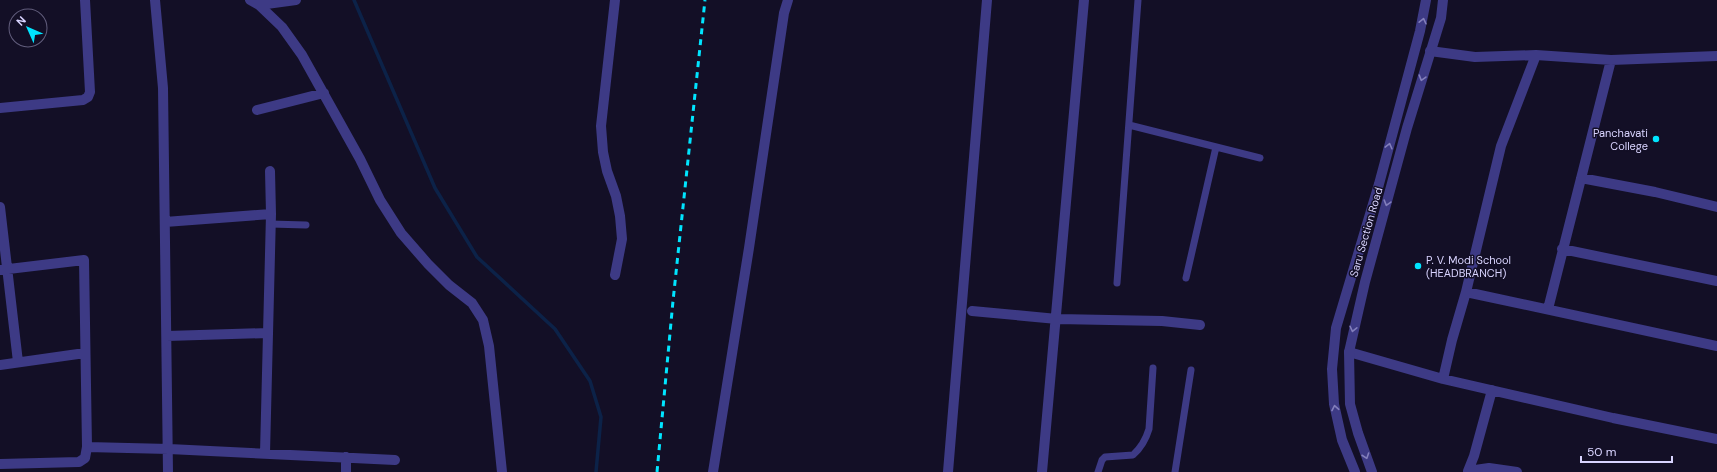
<svg xmlns="http://www.w3.org/2000/svg" width="1717" height="472" font-family="'DM Sans',sans-serif">
  <style>
    .lines { fill: none; stroke-linecap: round; stroke-linejoin: round }
    .stream { stroke: #0c2248; stroke-width: 3.5 }
    .service { stroke: #3d3a85; stroke-width: 7 }
    .minor { stroke: #3d3a85; stroke-width: 10 }
    .tertiary { stroke: #3d3a85; stroke-width: 10 }
    .rail { stroke: #00e5ff; stroke-width: 3; stroke-dasharray: 6 5; stroke-linecap: butt }
    .oneway { stroke: #837fbc }
    .poi-dot { fill: #00e5ff; stroke: #130f26; stroke-width: 1.5 }
    .labels { text-anchor: middle; stroke-width: 3; stroke-linejoin: round; paint-order: stroke }
    .poi-label { font-size: 11px; fill: #d9d4ff; stroke: #130f26; text-anchor: end }
    .street-label { font-size: 11px; fill: #d9d4ff; stroke: #130f26 }
  </style>
  <rect width="100%" height="100%" fill="#130f26"/>
  <g class="lines">
    <!-- stream -->
    <path class="stream" d="M 354,0 L 435,188 L 477,257 L 555,329 L 590,381 L 601,417 L 596,472"/>
    <!-- service -->
    <path class="service" d="M 1129,125 L 1260,158
      M 270,224 L 306,225
      M 1186,278 L 1216,147
      M 1117,283 L 1138,0
      M 1098,472 L 1102,460 L 1105,457 L 1133,455 C 1142,447 1146,439 1149,429 L 1153,368
      M 1175,472 L 1191,370"/>
    <!-- minor -->
    <path class="minor" d="M 155,0 L 163,88 L 168,472
      M 250,0 L 259,5 L 282,27 L 302,55 L 360,159 L 380,200 L 401,233 L 428,264 L 449,285 L 472,303 L 483,320 L 489,346 L 502,472
      M 615,0 L 601,126 L 603,152 L 607,171 L 616,196 L 620,216 L 622,239 L 615,275
      M 259,5 L 296,0
      M 1430,51 L 1475,57 L 1536,55 L 1611,60 L 1717,56
      M 0,108 L 83,100 L 88,97 L 90,92 L 85,0
      M 257,110 L 324,93
      M 1581,178 L 1655,192 L 1717,207
      M 0,207 L 18,362
      M 165,222 L 271,214
      M 1562,249 L 1717,281
      M 0,270 L 84,260 L 87,447 L 85,458 L 79,462 L 0,464
      M 1466,292 L 1717,346
      M 1548,309 L 1611,60
      M 972,311 L 1057,319 L 1162,321 L 1200,325
      M 167,336 L 268,333
      M 1349,352 L 1443,379 L 1613,418 L 1717,439
      M 0,365 L 85,353
      M 1443,379 L 1452,340 L 1466,292 L 1501,146 L 1536,55
      M 87,447 L 169,449 L 395,460
      M 265,453 L 271,214 L 270,171
      M 1468,471 L 1474,456 L 1492,390
      M 1468,471 L 1489,468 L 1517,472
      M 346,472 L 346,457
      M 713,472 L 749,248 L 784,13 L 788,0
      M 948,472 L 987,0
      M 1042,472 L 1084,0"/>
    <!-- tertiary -->
    <path class="tertiary" d="M 1355,472 L 1342,440 L 1334,404 L 1332,369 L 1336,328 L 1379,184 L 1420,31 L 1426,0
      M 1372,472 L 1358,433 L 1350,404 L 1349,352 L 1365,282 L 1407,128 L 1441,18 L 1443,0"/>
    <!-- rail -->
    <path class="rail" d="M 657,472 L 673,301 L 705,0"/>
  </g>
  <!-- one-way arrows -->
  <defs><path id="oneway-chevron" d="M-2-3.5L2.5 0L-2 3.5" fill="none" stroke-width="1.6" stroke-linecap="round" stroke-linejoin="round"/></defs>
  <g class="oneway">
    <use href="#oneway-chevron" transform="translate(1423 21) rotate(-77)"/>
    <use href="#oneway-chevron" transform="translate(1422 78) rotate(106)"/>
    <use href="#oneway-chevron" transform="translate(1389 146) rotate(-76)"/>
    <use href="#oneway-chevron" transform="translate(1387 203) rotate(106)"/>
    <use href="#oneway-chevron" transform="translate(1353 329) rotate(103)"/>
    <use href="#oneway-chevron" transform="translate(1335 408) rotate(-101)"/>
    <use href="#oneway-chevron" transform="translate(1366 456) rotate(71)"/>
  </g>
  <!-- markers -->
  <g class="poi-dot">
    <circle cx="1656" cy="139" r="4"/>
    <circle cx="1418" cy="266" r="4"/>
  </g>
  <g class="labels">
    <!-- poi labels -->
    <g class="poi-label">
      <text x="1648" y="137">Panchavati<tspan x="1648" dy="13">College</tspan></text>
      <text x="1426" y="264" text-anchor="start">P. V. Modi School<tspan x="1426" dy="13">(HEADBRANCH)</tspan></text>
    </g>
    <!-- street labels -->
    <g class="street-label">
      <text transform="translate(1366 232) rotate(-74)" y="4">Saru Section Road</text>
    </g>
  </g>
  <!-- north arrow -->
  <g transform="translate(28 28) rotate(315)"><circle r="19" fill="#130f26" stroke="#625e7d"/>
  <path d="M0-3L7 15L0 10L-7 15Z" fill="#00e5ff"/>
  <text y="-6" font-size="11" font-weight="bold" text-anchor="middle" fill="#d9d4ff">N</text>
  </g>
  <!-- scale -->
  <path d="M1581 456v6h91v-6" fill="none" stroke="#d9d4ff" stroke-width="2"/>
  <text x="1587" y="456" font-size="12" fill="#d9d4ff" stroke="#130f26" stroke-width="3" paint-order="stroke">50 m</text>
</svg>
